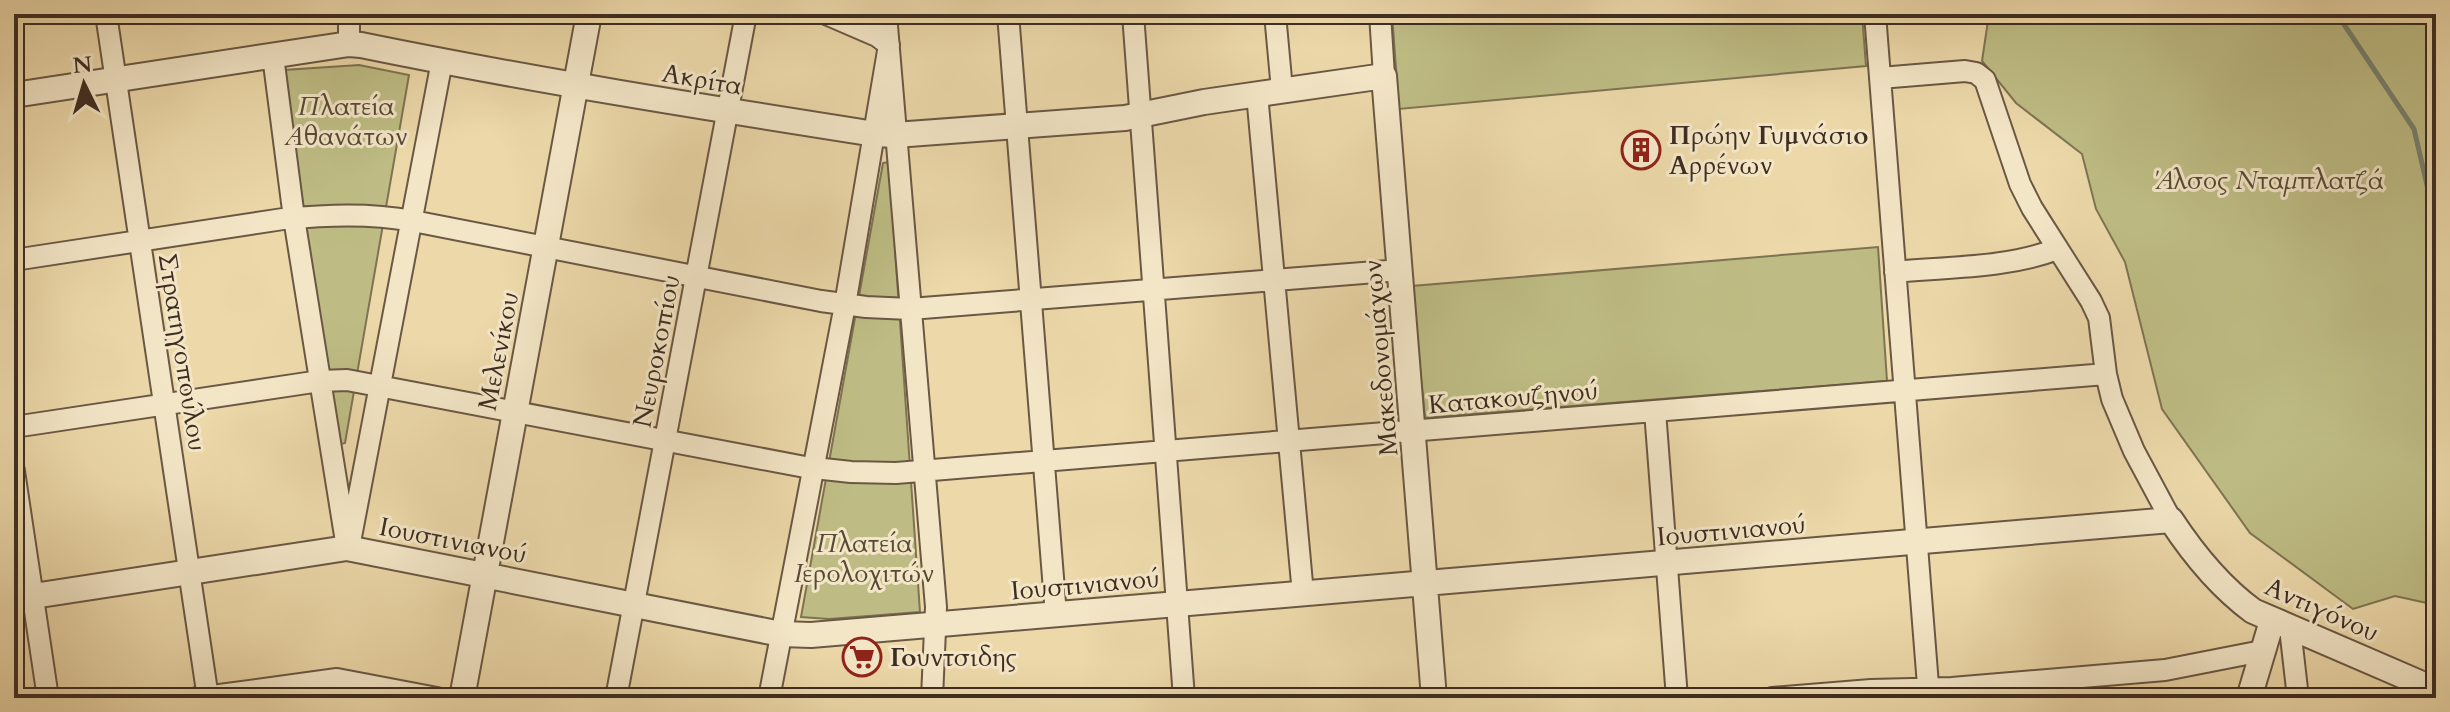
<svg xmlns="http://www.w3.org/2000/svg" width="2450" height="712" font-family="Cardo,serif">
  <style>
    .green { fill: #bebc84; stroke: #7e7453; stroke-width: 2 }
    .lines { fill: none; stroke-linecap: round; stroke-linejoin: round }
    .stream { stroke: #758271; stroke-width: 5 }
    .minor-casing { stroke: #6a5844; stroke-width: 24 }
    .tertiary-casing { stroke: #6a5844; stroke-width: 28 }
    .minor { stroke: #f3e6c7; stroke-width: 20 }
    .tertiary { stroke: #f3e6c7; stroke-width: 24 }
    .labels { text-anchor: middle; stroke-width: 6; stroke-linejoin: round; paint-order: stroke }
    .street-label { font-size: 26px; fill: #3e2d22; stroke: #f3e6c7 }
    .park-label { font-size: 26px; font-style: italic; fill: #584a36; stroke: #f3e6c7 }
    .poi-label { font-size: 26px; font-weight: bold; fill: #3e2d22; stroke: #f3e6c7; text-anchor: start }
  </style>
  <rect width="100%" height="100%" fill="#ecd8a9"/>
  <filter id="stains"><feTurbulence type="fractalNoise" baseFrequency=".0025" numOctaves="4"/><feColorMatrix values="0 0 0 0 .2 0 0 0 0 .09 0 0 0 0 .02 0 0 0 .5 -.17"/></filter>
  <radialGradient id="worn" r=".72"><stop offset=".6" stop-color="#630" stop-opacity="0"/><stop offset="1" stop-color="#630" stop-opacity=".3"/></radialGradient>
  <!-- green -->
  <path class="green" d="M 1392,14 L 1862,14 L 1866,66 L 1399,109 Z
    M 1989,14 L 2436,14 L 2436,605 L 2395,596 L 2353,609 L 2250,533 L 2162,409 L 2125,262 L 2096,209 L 2082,154 L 2016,103 L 1982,61 Z
    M 359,65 L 409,75 L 345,443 L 337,445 L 284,70 Z
    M 889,162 L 920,612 L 829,619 L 801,617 L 883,163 Z
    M 1878,247 L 1887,381 L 1425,418 L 1412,286 Z"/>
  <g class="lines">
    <!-- stream -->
    <path class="stream" d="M 2337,14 L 2414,129 L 2436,224"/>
    <!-- minor casing -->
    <g class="minor-casing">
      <path id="minor" d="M 106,14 L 208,698
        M 886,14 L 936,607 L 932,698
        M 1008,14 L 1056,615
        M 1133,14 L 1184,698
        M 1275,14 L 1282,90
        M 1380,14 L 1384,76
        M 1875,14 L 1929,698
        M 349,44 L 349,14
        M 273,56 L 294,218 L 347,548
        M 1880,78 L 1965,71 L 1976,73 L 1985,80 L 2020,184 L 2032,208 L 2091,301 L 2099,318 L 2106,374 L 2112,399 L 2134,451 L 2171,520
        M 1257,94 L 1303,594
        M 14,260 L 283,219 C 327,215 369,213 413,221 L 821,301 L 866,307 L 910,309 L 1401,270
        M 1895,272 C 1947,267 2009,268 2057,249
        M 1655,411 L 1677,698
        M 14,427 L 320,381 L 347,380 L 805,467 L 851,472 L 896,473 L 2106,374
        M 14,471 L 48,698
        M 350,542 L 442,61
        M 2290,628 L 2298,698
        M 197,698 L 337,679 L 437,698
        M 616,698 L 746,14
        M 769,698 L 845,305 L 889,45 L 877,36 L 826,14
        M 1772,698 L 1871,690 L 1952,688 L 2165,670 L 2262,651"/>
    </g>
    <!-- tertiary casing -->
    <g class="tertiary-casing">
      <path id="tertiary" d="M 14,95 L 349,44 L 361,45 C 532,80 703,107 875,134 L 895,135 L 1125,118 L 1204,102 L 1384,76 L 1434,698
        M 14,599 L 347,548 L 781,634 L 811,635 L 2171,520 C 2194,555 2219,586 2253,611 L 2436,690
        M 462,698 L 589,14
        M 2249,698 L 2272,621"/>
    </g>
    <!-- minor -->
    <use href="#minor" class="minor"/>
    <!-- tertiary -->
    <use href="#tertiary" class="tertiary"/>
  </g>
  <!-- icons -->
  <defs>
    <g id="building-ring" transform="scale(2)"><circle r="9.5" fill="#f3e6c7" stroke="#8f2418" stroke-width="1.5"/><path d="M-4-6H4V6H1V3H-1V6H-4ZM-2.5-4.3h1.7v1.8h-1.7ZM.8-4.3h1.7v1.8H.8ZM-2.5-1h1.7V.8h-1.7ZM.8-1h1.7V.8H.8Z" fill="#8f2418"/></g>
    <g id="supermarket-ring" transform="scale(2)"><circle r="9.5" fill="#f3e6c7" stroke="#8f2418" stroke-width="1.5"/><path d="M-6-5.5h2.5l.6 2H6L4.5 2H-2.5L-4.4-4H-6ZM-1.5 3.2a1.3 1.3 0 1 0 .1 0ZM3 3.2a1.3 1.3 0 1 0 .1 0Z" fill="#8f2418"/></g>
  </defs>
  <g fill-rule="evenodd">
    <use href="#building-ring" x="1641" y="150"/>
    <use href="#supermarket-ring" x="862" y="657"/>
  </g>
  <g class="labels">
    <!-- street labels -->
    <g class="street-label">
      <text transform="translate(702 79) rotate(10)" y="9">Ακρίτα</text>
      <text transform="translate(498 351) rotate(-79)" y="9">Μελενίκου</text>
      <text transform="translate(656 351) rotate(-79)" y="9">Νευροκοπίου</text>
      <text transform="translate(183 352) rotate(81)" y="9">Στρατηγοπούλου</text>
      <text transform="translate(1380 358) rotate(-95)" y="9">Μακεδονομάχων</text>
      <text transform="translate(1513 397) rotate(-5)" y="9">Κατακουζηνού</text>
      <text transform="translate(1731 530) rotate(-5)" y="9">Ιουστινιανού</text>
      <text transform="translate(453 540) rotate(11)" y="9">Ιουστινιανού</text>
      <text transform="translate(1085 584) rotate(-5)" y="9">Ιουστινιανού</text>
      <text transform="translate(2322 609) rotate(24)" y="9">Αντιγόνου</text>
    </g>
    <!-- park labels -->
    <g class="park-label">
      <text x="346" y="115">Πλατεία<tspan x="346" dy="30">Αθανάτων</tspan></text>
      <text x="2270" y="189">Άλσος Νταμπλατζά</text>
      <text x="864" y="552">Πλατεία<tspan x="864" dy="30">Ιερολοχιτών</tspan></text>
    </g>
    <!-- poi labels -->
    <g class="poi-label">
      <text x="1669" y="144">Πρώην Γυμνάσιο<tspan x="1669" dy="30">Αρρένων</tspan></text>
      <text x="890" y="666">Γουντσιδης</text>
    </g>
  </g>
  <!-- margin -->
  <rect width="2450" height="712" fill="none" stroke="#ecd8a9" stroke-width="48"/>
  <rect x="16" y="16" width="2418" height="680" fill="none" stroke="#3e2d22" stroke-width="4"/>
  <rect x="24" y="24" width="2402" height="664" fill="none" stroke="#3e2d22" stroke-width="2"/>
  <!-- north arrow -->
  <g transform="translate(84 84) rotate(355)" stroke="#f3e6c7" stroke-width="6" paint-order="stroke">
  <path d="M0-6L14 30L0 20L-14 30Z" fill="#3e2d22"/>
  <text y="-12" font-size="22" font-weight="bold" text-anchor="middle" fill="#3e2d22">N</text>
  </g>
  <rect width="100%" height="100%" filter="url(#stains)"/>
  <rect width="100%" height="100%" fill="url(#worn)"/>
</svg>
